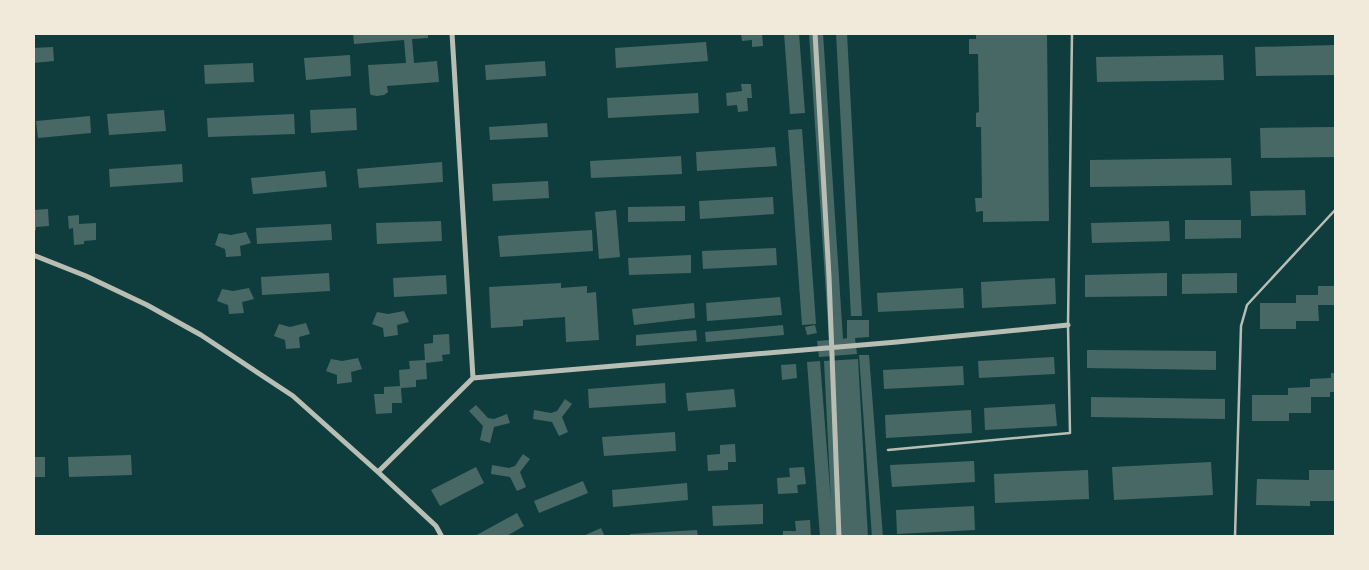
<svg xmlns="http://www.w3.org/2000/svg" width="1369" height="570" font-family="'Alegreya Sans',sans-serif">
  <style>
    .building { fill: #486865 }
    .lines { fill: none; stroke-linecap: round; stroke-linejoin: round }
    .service { stroke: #b8beb3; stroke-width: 2.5 }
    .minor { stroke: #b8beb3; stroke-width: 5 }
  </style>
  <rect width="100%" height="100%" fill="#0f3d3e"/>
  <!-- building -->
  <path class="building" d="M 353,33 L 428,33 L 428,38 L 412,39 L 414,63 L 437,61 L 439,82 L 387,86 L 388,92 L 384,95 L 377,96 L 371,95 L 370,93 L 368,65 L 406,63 L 404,40 L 354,44 Z
    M 741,33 L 762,33 L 763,46 L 752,47 L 752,40 L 742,41 Z
    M 784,33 L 799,33 L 805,113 L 790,114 Z
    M 809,33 L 823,33 L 843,339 L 847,338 L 847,320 L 869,320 L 869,337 L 855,338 L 857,354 L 819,357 L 817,341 L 829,340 Z
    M 836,33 L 847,33 L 862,316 L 851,316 Z
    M 1047,33 L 1049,221 L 983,222 L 983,211 L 976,212 L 975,198 L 982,198 L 981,127 L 976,127 L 976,113 L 979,112 L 978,54 L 969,54 L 969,39 L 976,39 L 976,34 Z
    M 706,42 L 708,61 L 616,68 L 615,48 Z
    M 1336,45 L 1336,75 L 1256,76 L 1255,47 Z
    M 53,47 L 54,61 L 33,63 L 33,48 Z
    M 350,55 L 351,76 L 306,80 L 304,58 Z
    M 1223,55 L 1224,80 L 1097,82 L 1096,57 Z
    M 545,61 L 546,76 L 486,80 L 485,65 Z
    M 253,63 L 254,82 L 205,84 L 204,65 Z
    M 741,84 L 751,84 L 752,98 L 747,98 L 748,111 L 738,112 L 737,105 L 727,106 L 726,93 L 742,91 Z
    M 698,93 L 699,113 L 608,118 L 607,98 Z
    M 356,108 L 357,130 L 311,133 L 310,110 Z
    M 164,110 L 166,131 L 109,135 L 107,114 Z
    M 294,114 L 295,134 L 208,137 L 207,118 Z
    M 90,116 L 91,133 L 38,138 L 36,121 Z
    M 547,123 L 548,137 L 490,140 L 489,127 Z
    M 1336,127 L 1336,157 L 1261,158 L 1260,128 Z
    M 802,129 L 816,324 L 802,325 L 788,130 Z
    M 775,147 L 777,166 L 697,171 L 696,152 Z
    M 681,156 L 682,174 L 591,178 L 590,161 Z
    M 1231,158 L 1232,185 L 1090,187 L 1090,160 Z
    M 442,162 L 443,182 L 359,188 L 357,169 Z
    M 182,164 L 183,182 L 110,187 L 109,169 Z
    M 325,171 L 327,187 L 253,194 L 251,178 Z
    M 548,181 L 549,198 L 493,201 L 492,184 Z
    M 1305,190 L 1306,215 L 1251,216 L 1250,191 Z
    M 773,197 L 774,214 L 700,219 L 699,201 Z
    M 685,206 L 685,221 L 628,222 L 628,207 Z
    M 48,209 L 49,226 L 36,227 L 36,230 L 33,231 L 33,210 Z
    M 616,210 L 620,257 L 599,259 L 595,212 Z
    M 79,215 L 79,224 L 96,223 L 96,240 L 84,241 L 84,244 L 74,245 L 73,228 L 69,229 L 68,216 Z
    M 1185,220 L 1241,220 L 1241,238 L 1185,239 Z
    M 441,221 L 442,241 L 377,244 L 376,223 Z
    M 1169,221 L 1170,241 L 1092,243 L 1091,223 Z
    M 331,224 L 332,240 L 257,244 L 256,228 Z
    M 592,230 L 593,251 L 500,257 L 498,236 Z
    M 246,232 L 251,243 L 240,246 L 241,256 L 226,257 L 225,249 L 215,245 L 219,233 L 231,235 Z
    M 776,248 L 777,265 L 703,269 L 702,251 Z
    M 691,255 L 691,273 L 629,275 L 628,258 Z
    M 329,273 L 330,291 L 262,295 L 261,277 Z
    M 1167,273 L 1167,296 L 1085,297 L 1085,275 Z
    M 1237,273 L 1237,293 L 1182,294 L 1182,274 Z
    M 446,275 L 447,294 L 394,297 L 393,278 Z
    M 1055,278 L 1056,304 L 982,308 L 981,282 Z
    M 561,283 L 561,288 L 587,286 L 587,293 L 596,292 L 599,340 L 566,342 L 565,317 L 523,320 L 523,326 L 491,328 L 489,287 Z
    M 1318,286 L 1336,286 L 1336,305 L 1318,305 L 1319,321 L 1296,321 L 1296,329 L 1260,329 L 1260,303 L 1296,303 L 1296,295 L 1318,295 Z
    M 249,288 L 254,299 L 242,302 L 244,313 L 229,314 L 228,305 L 217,301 L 222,289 L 233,291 Z
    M 963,288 L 964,308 L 878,312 L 877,293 Z
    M 780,297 L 782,315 L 707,321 L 706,303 Z
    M 694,303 L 695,318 L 634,325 L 632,309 Z
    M 404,311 L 409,322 L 397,325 L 398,335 L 384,337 L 383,328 L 372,324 L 377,312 L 388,314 Z
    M 306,323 L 310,334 L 299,337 L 300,348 L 286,349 L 285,340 L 274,336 L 279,324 L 290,327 Z
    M 783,325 L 784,335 L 706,342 L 705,332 Z
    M 815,325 L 817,333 L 807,335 L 805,327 Z
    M 696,330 L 697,341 L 636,346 L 636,335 Z
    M 449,334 L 450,354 L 442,355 L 443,361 L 426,363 L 427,379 L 416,380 L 416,387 L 401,388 L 402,403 L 392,403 L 392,413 L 376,414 L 374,394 L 384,394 L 384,387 L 400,386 L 399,370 L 410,369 L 409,361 L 425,360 L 424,344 L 433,343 L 433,335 Z
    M 1087,350 L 1216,351 L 1216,370 L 1087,368 Z
    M 859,355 L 869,355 L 883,537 L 872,537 Z
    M 1054,357 L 1055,374 L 979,378 L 978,361 Z
    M 358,358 L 362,369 L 351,372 L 352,382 L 337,384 L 337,375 L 326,371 L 331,359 L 342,361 Z
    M 858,359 L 868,537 L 820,537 L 807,362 L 820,361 L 831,502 L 824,361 Z
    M 796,364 L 797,378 L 782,380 L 781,365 Z
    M 963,366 L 964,385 L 884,389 L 883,370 Z
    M 1331,373 L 1336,373 L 1336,392 L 1330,392 L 1330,397 L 1311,397 L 1311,413 L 1289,413 L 1289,421 L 1252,421 L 1252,395 L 1288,395 L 1288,388 L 1310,387 L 1310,379 L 1331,378 Z
    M 665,383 L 666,403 L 589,408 L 588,389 Z
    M 734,389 L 736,407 L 688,411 L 686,393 Z
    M 1091,397 L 1225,399 L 1225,419 L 1091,417 Z
    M 565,399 L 572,404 L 562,417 L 568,432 L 559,436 L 552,422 L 533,419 L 534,410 L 551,413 L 557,411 Z
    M 1055,404 L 1057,426 L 985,430 L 984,408 Z
    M 476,405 L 488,418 L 494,419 L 507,414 L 510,423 L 494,427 L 490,443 L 480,440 L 483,426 L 469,411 Z
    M 971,410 L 972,433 L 886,438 L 885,415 Z
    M 675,432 L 676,451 L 604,456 L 602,437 Z
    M 735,444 L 736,462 L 728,462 L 728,470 L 708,471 L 707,455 L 720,454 L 720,445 Z
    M 523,454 L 530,459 L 520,472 L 526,487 L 517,491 L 510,477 L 491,474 L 492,465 L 509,468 L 515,466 Z
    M 131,455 L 132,475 L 69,477 L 68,457 Z
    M 33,457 L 45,457 L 45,477 L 33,477 Z
    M 974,461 L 975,482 L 892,487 L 890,465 Z
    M 1211,462 L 1213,495 L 1114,500 L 1112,467 Z
    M 476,467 L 484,483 L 440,506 L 431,490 Z
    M 804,467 L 806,484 L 797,485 L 798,493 L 778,494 L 777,478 L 790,477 L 789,468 Z
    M 1088,470 L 1089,499 L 995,503 L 994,474 Z
    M 1309,470 L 1336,470 L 1334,501 L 1310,501 L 1310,506 L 1256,505 L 1257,479 L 1309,480 Z
    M 583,481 L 588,493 L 539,513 L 534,501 Z
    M 687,483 L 688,500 L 613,507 L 612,490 Z
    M 763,504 L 763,524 L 713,526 L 712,506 Z
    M 974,506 L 975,530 L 897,534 L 896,510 Z
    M 517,513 L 524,526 L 505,537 L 473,537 Z
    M 810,520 L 811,537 L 783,537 L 783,531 L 796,531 L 795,521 Z
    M 601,528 L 605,537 L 581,537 Z
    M 697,530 L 698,537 L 630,537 L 630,534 Z"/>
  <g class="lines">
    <!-- service -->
    <path class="service" d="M 888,450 L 1070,433 L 1068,325 L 1072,33
      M 1235,537 L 1241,326 L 1247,305 L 1336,209"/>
    <!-- minor -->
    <path class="minor" d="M 452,33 L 473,378
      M 815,33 L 829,277 L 839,537
      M 33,255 L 86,276 L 147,305 L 201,335 L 293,396 L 378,472 L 436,526 L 442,537
      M 378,472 L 473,378 L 897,342 L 1068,325"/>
  </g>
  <!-- border -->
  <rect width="1369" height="570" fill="none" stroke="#f1e9da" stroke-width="70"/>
</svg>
